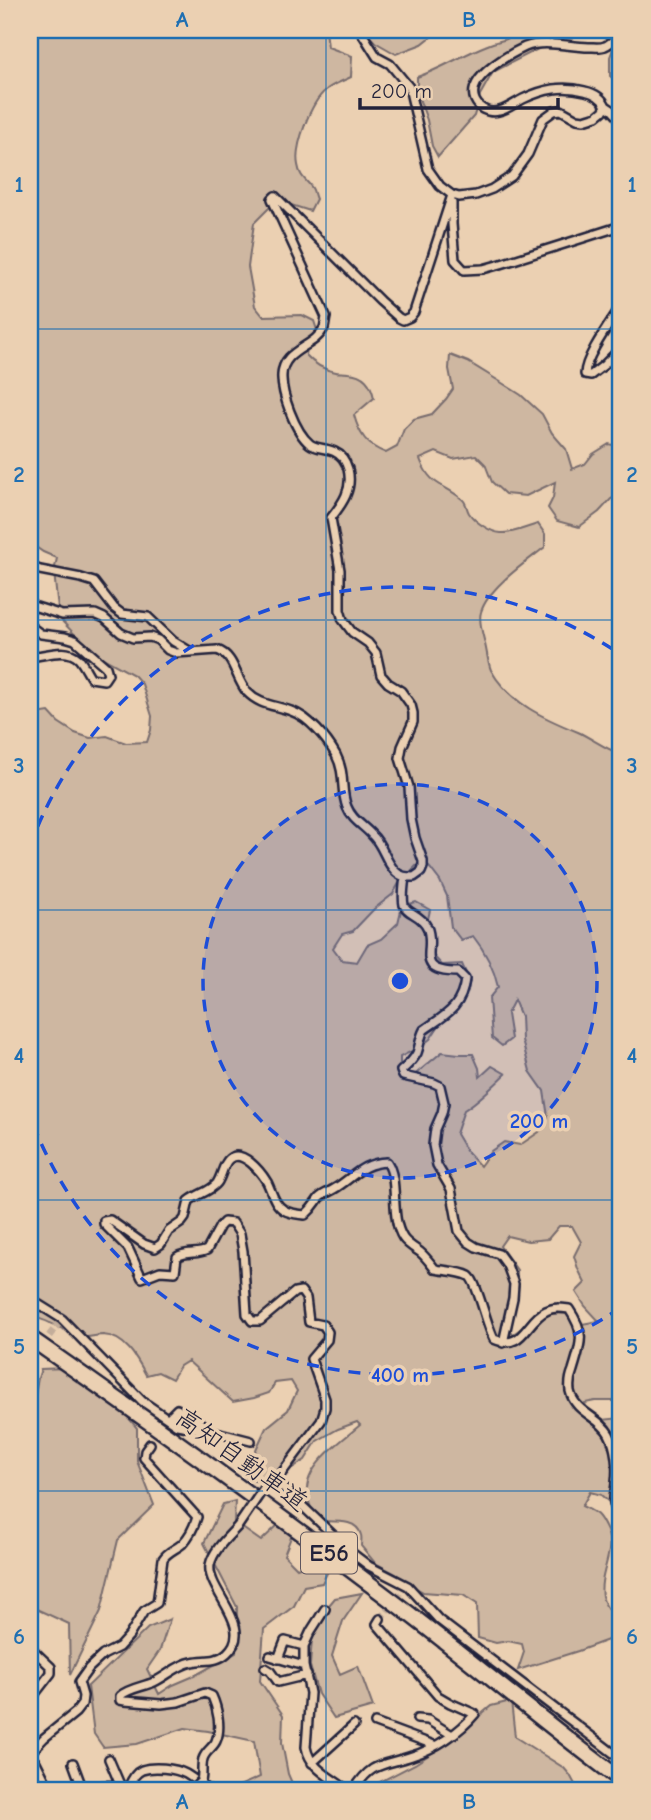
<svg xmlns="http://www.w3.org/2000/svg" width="651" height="1820" font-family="'Comic Neue','Klee One',sans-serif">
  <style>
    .green { fill: #ceb7a1; stroke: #786c6e; stroke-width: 2; fill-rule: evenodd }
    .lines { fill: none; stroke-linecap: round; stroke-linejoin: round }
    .street-tunnel { stroke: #c3ad9a; stroke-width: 7; stroke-dasharray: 7 3.5; stroke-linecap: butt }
    .street-casing { stroke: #22223b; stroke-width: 12 }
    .highway-casing { stroke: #22223b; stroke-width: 19 }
    .street { stroke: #ebd0b2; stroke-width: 7 }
    .highway { stroke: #ebd0b2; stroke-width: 14 }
    .street-bridge-casing { stroke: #22223b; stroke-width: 12; stroke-linecap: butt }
    .street-bridge { stroke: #ebd0b2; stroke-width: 7 }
    .grid { fill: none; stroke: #1f6fb2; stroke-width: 2; stroke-opacity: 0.55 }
    .ring { fill: none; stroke: #1d4ed8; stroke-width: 3.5; stroke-dasharray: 12 9 }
    .labels { text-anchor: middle; stroke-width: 7; stroke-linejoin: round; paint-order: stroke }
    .shield { fill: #ebd0b2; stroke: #5e565f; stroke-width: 2 }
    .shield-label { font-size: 24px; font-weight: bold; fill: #22223b }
    .street-label { font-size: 26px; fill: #22223b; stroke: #ebd0b2 }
    .centre { fill: #1d4ed8; stroke: #ebd0b2; stroke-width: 3.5 }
    .ring-label { font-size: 21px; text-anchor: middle; font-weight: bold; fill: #1d4ed8; stroke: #ebd0b2; stroke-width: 7; stroke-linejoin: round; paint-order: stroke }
    .neatline { fill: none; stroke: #1f6fb2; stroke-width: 2.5 }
    .grid-label { font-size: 23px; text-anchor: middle; font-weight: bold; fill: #1f6fb2 }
  </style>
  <rect width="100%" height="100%" fill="#ebd0b2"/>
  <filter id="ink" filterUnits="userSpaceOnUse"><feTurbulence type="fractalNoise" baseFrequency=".0143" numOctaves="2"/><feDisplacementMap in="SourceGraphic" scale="14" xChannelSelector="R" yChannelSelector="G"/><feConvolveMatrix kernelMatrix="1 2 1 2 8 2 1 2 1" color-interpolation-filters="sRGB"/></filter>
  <g filter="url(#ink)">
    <!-- green -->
    <path class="green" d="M 30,30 L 326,30 L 328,47 L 352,56 L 351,77 C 343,81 333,84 326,90 C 311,102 294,146 298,165 C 300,178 306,179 312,188 C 314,191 314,195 316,199 L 310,211 L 285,203 L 272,205 L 254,223 L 248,267 L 255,306 L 263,316 L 302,315 L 314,321 L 318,333 L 308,342 L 306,355 C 314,364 324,370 336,372 C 338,373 345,372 348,373 C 364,374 371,383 374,398 L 354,415 C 359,434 367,446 386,453 L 397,447 L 404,429 L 414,419 L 432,414 L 446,399 L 453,389 L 449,369 L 450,355 L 468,362 L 499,381 L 521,395 L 542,414 L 552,433 L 566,449 L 572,469 L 585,464 L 593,454 L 609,444 L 621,447 L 621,494 L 611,499 L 599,512 L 579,527 L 557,521 L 548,508 L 553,498 L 555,482 L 526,496 L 505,494 L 492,482 L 485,464 L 476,455 L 453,459 L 436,452 L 420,459 C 430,486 442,483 462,499 C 467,503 466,508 469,513 C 475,522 490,532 501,533 C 513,534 526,527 538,524 L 545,534 L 545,547 C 526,562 488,588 481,612 C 478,621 483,635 485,644 C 487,652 488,663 491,670 C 509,703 546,719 578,732 C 593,739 605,749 621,754 L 621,1401 L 595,1401 L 585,1403 L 588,1415 L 602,1420 L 621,1418 L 621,1513 L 601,1495 L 590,1492 L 582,1506 C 596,1513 598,1513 605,1527 C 618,1550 598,1572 602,1596 C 603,1601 606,1606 609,1611 L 619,1612 L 621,1611 L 621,1637 L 616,1637 L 578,1651 L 518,1670 L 524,1652 L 522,1644 L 508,1641 L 496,1643 L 478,1638 L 477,1604 L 463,1595 L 423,1592 L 406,1583 L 396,1574 L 375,1563 L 361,1546 C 361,1542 362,1538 361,1535 C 357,1518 333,1522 320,1521 C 284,1479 330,1451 360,1425 L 357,1422 L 338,1429 L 317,1441 L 305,1460 L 284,1473 L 254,1481 L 243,1475 L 243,1465 L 253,1456 L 266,1428 L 288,1410 L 297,1391 L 291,1381 L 275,1383 L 269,1393 L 254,1398 L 233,1402 L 188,1361 L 180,1366 L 172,1379 L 158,1372 L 146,1375 C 137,1358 125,1336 103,1335 C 97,1335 92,1337 86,1337 C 73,1336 62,1328 50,1323 C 43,1319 36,1319 30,1314 L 30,715 L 49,712 L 58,722 L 75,733 L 90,738 L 107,736 L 126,743 L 147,742 L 151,730 L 152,716 L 142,684 L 134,675 L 101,657 L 82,642 L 59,618 L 54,572 L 57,558 L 43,552 L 30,543 ZM 422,860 L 430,868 L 440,881 L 447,896 L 451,927 L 461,940 L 473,936 C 485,951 494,969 498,987 L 489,998 L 492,1038 L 502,1046 L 511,1039 L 507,1014 L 514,1000 L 521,1016 L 522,1040 L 530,1071 L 544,1091 L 548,1117 L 539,1132 L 520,1145 L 504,1142 L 491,1151 L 480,1166 L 466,1151 L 456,1134 L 464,1110 C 480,1100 492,1087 506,1074 L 492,1066 L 480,1077 L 479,1068 L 473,1054 L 459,1054 L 442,1052 L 412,1077 L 400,1071 L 400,1057 L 420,1047 L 430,1039 L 448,1012 L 463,996 L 470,982 L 462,964 L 442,965 L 426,948 L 426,928 L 430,910 L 416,902 L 402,906 L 398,923 L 381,939 L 367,945 L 357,962 L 342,960 L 333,948 L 342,934 L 353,931 L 374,909 L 393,894 L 399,883 ZM 559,1226 L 572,1226 L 581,1242 L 574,1256 L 578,1269 L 585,1283 L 576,1292 L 585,1306 L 599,1321 L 582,1324 C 552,1280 541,1318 513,1334 L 503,1325 L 507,1307 L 517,1286 L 517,1270 L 500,1246 L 507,1236 L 528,1241 L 548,1239 Z
      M 364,30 L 449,30 L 436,33 L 422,44 L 396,54 L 375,42 Z
      M 520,30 L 554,30 L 550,43 L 493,72 L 480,95 L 474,116 L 438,157 L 432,146 L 427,120 L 417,93 L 417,77 C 441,69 462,55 485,46 C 500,39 506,43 520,30 Z
      M 614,30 L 621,30 L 621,85 L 610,76 L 610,57 L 619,33 Z
      M 66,1368 L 119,1406 L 137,1428 L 137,1461 L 154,1505 L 118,1540 L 101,1611 L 70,1675 L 69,1624 L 34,1608 L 30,1603 L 30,1424 L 38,1378 L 41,1369 Z
      M 235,1501 L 234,1522 L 261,1541 L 279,1524 L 293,1532 L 284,1555 L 297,1568 L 317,1560 L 329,1569 L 322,1583 L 304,1586 L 294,1606 L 264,1629 L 260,1681 L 283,1715 L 282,1743 L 288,1774 L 295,1790 L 230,1790 L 260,1777 L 254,1741 L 208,1731 L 185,1728 L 137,1744 L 103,1747 L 94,1734 L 88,1686 L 148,1628 L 170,1619 L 160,1650 L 147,1669 L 159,1694 L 173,1685 L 194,1676 L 236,1653 L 237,1607 L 204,1543 L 223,1504 Z
      M 362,1593 L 343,1621 L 332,1656 L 340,1674 L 358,1666 L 373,1707 L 334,1718 L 318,1694 L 310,1666 L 313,1624 L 335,1598 Z
      M 511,1701 L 515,1737 L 564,1768 L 570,1775 L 578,1790 L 368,1790 L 368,1788 L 415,1764 L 446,1744 L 491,1706 Z"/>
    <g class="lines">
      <!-- street-tunnel -->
      <path class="street-tunnel" d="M 30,1361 L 59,1323
        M 380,1619 L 400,1593"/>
      <!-- street casing -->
      <g class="street-casing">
        <path id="street" d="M 360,30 L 377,57 L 390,64 L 409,87 L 428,169 L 440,186 L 452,195 L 459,197 L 476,195 L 492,189 L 512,176 L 528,154 L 543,119 L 554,111 L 561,110 L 577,119 L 584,120 L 597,116 L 603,111 L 606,106
          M 614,40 C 611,42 608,45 605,46 C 601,48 594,47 589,47 C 569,47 544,39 525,47 C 508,55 457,82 479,106 C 484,111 492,113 499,111 C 508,109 515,103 523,99 C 544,89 563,85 585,91 C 594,93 602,97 606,106 L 612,110 L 621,120
          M 452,203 L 452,224 L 455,260 L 464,270 L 483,269 L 501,264 L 621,226
          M 621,306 C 611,322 585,357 585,374 L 591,375 L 604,365 L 621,348
          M 30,566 L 40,570 L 81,578 L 94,582 L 114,608 L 122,614 L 148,617 L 173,641 L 191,652
          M 30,605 L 62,615 L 95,614 L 104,618 L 121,633 L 133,638 L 150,637 L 158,640 L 168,650 L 176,653 L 217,650 C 235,656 235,678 247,692 C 259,705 275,705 291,711 C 309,717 327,739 336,755 C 346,774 340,790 347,807 C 352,820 363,825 372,835 C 383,845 385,861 395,871 C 400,877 407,877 414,877 L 421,872 L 423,867 L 423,861 L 415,838 L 411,819 L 409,787 L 400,758 L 402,747 L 413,722 L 413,713 L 411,705 L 401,691 L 388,683 L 381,675 L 376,653 L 368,643 L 352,632 L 343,620 L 340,610 L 340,570 L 331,518 C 343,503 353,489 348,469 C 346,462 342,455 335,452 C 328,448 316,449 310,444 C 295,432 281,393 282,375 C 283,349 314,348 324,328 C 325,325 325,321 326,317 L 272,199 L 275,196 L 380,301 L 399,318 L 403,320 L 410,317 L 414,312 L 452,195
          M 30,626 L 41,634 L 65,637 L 75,640 L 106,667 L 108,674 L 104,680 L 91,678 C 87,672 84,665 79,659 C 66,646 45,656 30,657
          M 405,877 C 404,885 402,897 404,905 C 407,914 421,914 427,927 C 437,949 412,972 458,972 L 465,979 C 462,1008 445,1015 424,1030 C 420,1037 420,1045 417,1053 C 413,1061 407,1066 401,1071 L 403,1076 L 434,1083 L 440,1086 L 444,1103 L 442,1113 L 435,1129 L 433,1145 L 437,1165 L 451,1189 L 459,1231 L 468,1242 L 476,1247 L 499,1254 L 507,1265 L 514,1284 L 513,1298 L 503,1343
          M 30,1299 L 62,1319 L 142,1401 L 177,1425 L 216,1432 L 251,1441
          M 170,1416 L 177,1409 L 212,1430
          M 273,1478 L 352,1553 L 369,1566 L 408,1586 L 439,1620 L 621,1759
          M 268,1482 L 281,1474 L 321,1421 L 325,1408 L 325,1399 L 311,1359 L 327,1340 L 328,1332 L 323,1325 L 309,1322 L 306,1298 L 301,1291 L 295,1292 L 260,1321 L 252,1321 L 247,1314 L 243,1251 L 240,1234 L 233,1223 L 224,1222 L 220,1226 L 207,1250 C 197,1255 186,1251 177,1257 L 175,1272 L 160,1271 L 142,1278 L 128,1248 L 104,1224 L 104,1221 L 110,1220 L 144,1244 L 155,1248 L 161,1244 L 169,1231 L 182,1222 L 185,1218 L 189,1201 C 198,1194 211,1191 217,1183 C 222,1176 223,1164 229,1159 C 242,1148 261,1172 267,1182 C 272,1192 274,1204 284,1210 C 290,1214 298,1214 305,1215 C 312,1209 314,1205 319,1198 C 323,1194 329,1192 334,1189 C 354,1177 361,1163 387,1162 C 400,1182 389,1216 403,1238 C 407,1244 414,1248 420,1252 C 426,1257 430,1263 435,1269 C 445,1271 460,1271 469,1276 C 477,1281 487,1327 494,1339 C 523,1352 526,1320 546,1311 C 553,1307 561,1308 569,1309 C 586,1334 581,1343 573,1370 C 570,1377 569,1383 570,1391 C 575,1413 599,1416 609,1434 C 616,1447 618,1467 616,1482 C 616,1489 613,1496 614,1503 C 615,1508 618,1513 621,1517
          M 325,1609 L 311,1631 L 304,1646 L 304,1666 L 310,1693 L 306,1747 C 310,1769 331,1777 347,1790
          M 30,1647 L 51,1667 L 51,1673 L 30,1700
          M 270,1656 L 304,1666
          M 278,1659 L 285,1641 L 304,1646
          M 265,1668 L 270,1671 L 278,1682 L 307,1675
          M 417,1719 L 428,1720 L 452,1735
          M 375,1723 L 434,1745
          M 30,1753 L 44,1738 L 76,1712 L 82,1704 L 83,1696 L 79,1682 L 89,1668 L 103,1655 L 119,1647 L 129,1636 L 144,1611 L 157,1603 L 163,1559 C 168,1551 175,1550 182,1544 C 189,1537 194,1527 197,1517 L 144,1458 L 145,1451 L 150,1444
          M 109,1759 L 121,1787
          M 36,1762 L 50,1790
          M 73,1763 L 83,1790
          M 312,1763 L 354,1725
          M 201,1781 C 203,1773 201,1766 203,1759 C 205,1751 214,1747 216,1741 C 222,1728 217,1707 212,1696 L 205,1693 L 178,1702 L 161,1704 L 125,1701 L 120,1700 L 120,1696 C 129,1688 143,1687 154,1682 C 167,1676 177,1665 192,1662 C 205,1659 216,1663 227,1653 C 256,1627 206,1590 210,1565 C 213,1550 228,1537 238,1526
          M 129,1787 C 131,1781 135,1773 142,1770 C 153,1766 175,1768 186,1774 C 193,1778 201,1785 208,1790
          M 84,1790 C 101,1783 121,1785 139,1790
          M 190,1790 L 196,1786
          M 354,1790 C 372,1761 383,1766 412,1756 C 435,1749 460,1732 475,1714 L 450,1703 L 438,1696 L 377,1624 L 380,1619"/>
      </g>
      <!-- highway casing -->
      <g class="highway-casing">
        <path id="highway" d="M 30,1338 C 155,1425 278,1514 399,1606 C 474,1663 546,1724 621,1780"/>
      </g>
      <!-- street -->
      <use href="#street" class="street"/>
      <!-- highway -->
      <use href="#highway" class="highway"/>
      <!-- street-bridge casing -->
      <g class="street-bridge-casing">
        <path id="street-bridge" d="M 238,1526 L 268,1482
          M 196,1786 L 201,1781"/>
      </g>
      <!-- street-bridge -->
      <use href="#street-bridge" class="street-bridge"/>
    </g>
  </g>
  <!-- grid -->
  <path class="grid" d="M 326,30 L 326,1790M 30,329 L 621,329M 30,620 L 621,620M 30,910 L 621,910M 30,1200 L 621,1200M 30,1491 L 621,1491"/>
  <!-- distance rings -->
  <circle cx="400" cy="981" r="197" fill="#1d4ed8" fill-opacity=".12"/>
  <g class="ring">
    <circle cx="400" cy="981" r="197"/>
    <path d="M620 1308A394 394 0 0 1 30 1116M30 846A394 394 0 0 1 620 654"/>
  </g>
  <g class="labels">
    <!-- shield labels -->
    <rect class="shield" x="301" y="1532.5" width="56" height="41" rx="5"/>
    <g class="shield-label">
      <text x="329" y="1561">E56</text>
    </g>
    <!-- street labels -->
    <g class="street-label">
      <text transform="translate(242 1459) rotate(36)" y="9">高知自動車道</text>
    </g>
  </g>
  <circle cx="400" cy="981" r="10" class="centre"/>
  <g class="ring-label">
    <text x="539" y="1128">200 m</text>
    <text x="400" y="1382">400 m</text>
  </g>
  <!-- margin -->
  <rect width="651" height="1820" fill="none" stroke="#ebd0b2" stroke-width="77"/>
  <!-- scale -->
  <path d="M360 98v10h198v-10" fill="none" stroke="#22223b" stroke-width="3.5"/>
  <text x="371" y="98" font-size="21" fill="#22223b" stroke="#ebd0b2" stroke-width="5" paint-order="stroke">200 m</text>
  <rect x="38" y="38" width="574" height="1744" class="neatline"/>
  <g class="grid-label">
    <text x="182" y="27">A</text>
    <text x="469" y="27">B</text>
    <text x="19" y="192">1</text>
    <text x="632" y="192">1</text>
    <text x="19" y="482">2</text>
    <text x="632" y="482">2</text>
    <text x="19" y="773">3</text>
    <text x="632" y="773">3</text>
    <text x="19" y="1063">4</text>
    <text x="632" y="1063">4</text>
    <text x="19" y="1354">5</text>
    <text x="632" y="1354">5</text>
    <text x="19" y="1644">6</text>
    <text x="632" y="1644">6</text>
    <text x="182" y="1809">A</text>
    <text x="469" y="1809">B</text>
  </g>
</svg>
